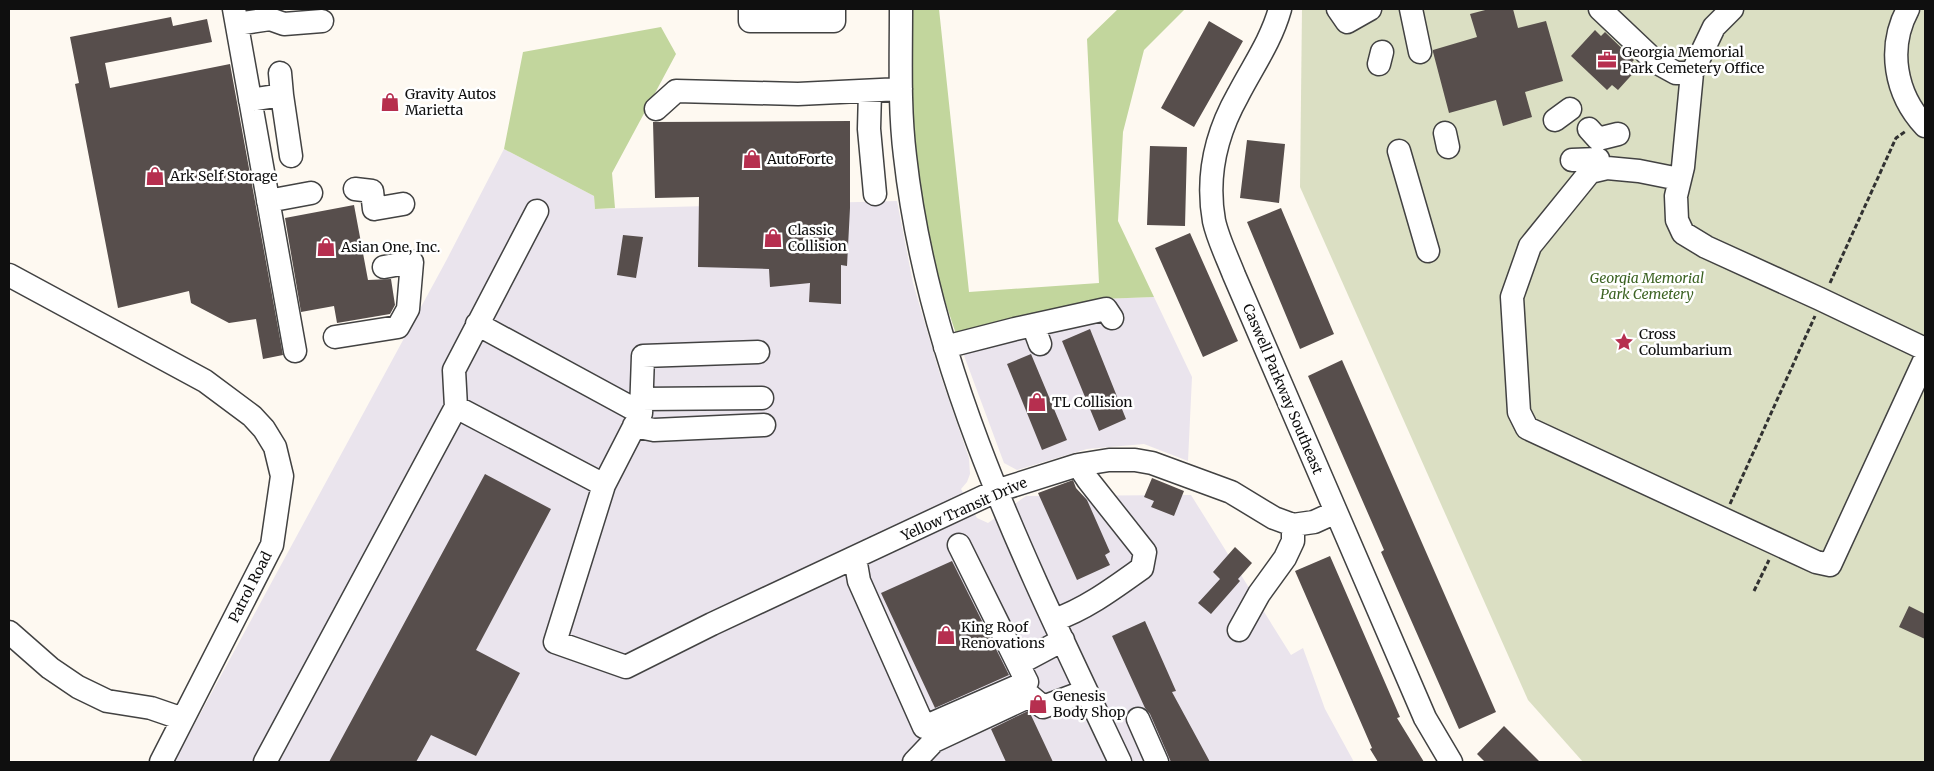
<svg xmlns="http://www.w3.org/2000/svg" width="1934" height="771" font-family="Merriweather,serif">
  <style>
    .industrial { fill: #eae4ed }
    .forest { fill: #c2d69d }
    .cemetery { fill: #dbdfc3 }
    .building { fill: #574e4c }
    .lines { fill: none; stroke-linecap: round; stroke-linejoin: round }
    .minor-casing { stroke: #424242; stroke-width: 25 }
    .path { stroke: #313131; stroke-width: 3; stroke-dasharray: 5 2.5; stroke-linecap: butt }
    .minor { stroke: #fff; stroke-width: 22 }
    .labels { text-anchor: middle; stroke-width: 5; stroke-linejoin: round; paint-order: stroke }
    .poi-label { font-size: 14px; fill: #0f0f0f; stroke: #fff; text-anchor: start }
    .park-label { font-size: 14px; font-style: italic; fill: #3c6323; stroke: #fff }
    .street-label { font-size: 14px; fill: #0f0f0f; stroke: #fff }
  </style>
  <rect width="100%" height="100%" fill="#fef9f1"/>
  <!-- industrial -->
  <path class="industrial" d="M 504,149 L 594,196 L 595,209 L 897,201 L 913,283 L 939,371 L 969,458 L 970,474 L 967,482 L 961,489 L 977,518 L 988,523 L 1026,496 L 1191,495 L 1291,655 L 1303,648 L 1325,709 L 1354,762 L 174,762 L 446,261 Z
    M 1154,297 L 1192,377 L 1188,461 L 1144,444 L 1087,449 L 1017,470 L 1004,463 L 956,334 L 1101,299 Z"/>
  <!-- forest -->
  <path class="forest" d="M 913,9 L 939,9 L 969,292 L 1099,283 L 1087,39 L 1118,9 L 1185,9 L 1144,50 L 1123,132 L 1118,221 L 1154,297 L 1101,299 L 956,334 L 943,295 L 916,181 L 911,88 Z
    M 661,27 L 676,54 L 612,173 L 615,208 L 595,209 L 594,196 L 504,149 L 523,52 Z"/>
  <!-- cemetery -->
  <path class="cemetery" d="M 1302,9 L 1925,9 L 1925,762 L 1583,762 L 1528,700 L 1300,187 Z"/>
  <!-- building -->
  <path class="building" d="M 1489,9 L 1513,9 L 1518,28 L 1546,21 L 1563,81 L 1525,92 L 1532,117 L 1503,126 L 1496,100 L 1449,113 L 1433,52 L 1433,50 L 1477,37 L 1470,14 Z
    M 171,17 L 173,26 L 207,19 L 212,42 L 105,63 L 110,88 L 230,64 L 283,355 L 263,359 L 256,319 L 229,323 L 191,303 L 189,291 L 118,308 L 75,84 L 79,83 L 70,37 Z
    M 1209,21 L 1243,41 L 1194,127 L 1161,108 Z
    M 1595,30 L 1601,36 L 1605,32 L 1634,60 L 1632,62 L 1638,68 L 1618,90 L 1612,85 L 1607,90 L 1571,56 Z
    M 850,121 L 850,208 L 847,266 L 841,265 L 841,304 L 809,302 L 810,283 L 770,287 L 769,269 L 698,267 L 699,197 L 655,198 L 653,122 Z
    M 1247,140 L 1285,144 L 1279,203 L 1240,198 Z
    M 1150,146 L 1187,147 L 1185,226 L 1147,225 Z
    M 354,205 L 368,280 L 391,279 L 395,305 L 390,314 L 337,323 L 334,306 L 301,312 L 285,218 Z
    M 1281,208 L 1334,334 L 1300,349 L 1247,222 Z
    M 1190,233 L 1238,341 L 1203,357 L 1155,248 Z
    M 623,235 L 643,237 L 636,278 L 617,275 Z
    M 1090,329 L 1126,419 L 1099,431 L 1062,341 Z
    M 1031,354 L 1067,440 L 1042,450 L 1007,364 Z
    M 1342,360 L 1496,712 L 1459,729 L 1381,552 L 1384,550 L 1308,376 Z
    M 485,474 L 551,509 L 476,650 L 520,673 L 476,756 L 431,735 L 416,762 L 329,762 Z
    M 1152,478 L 1184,491 L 1174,516 L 1151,507 L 1154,501 L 1144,497 Z
    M 1073,480 L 1076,488 L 1087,500 L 1110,552 L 1105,555 L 1110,565 L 1077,580 L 1038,493 Z
    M 1235,547 L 1252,563 L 1238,579 L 1240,581 L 1211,614 L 1198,603 L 1220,579 L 1213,572 Z
    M 1330,556 L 1400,717 L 1397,718 L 1424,762 L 1378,762 L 1370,749 L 1372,748 L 1295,571 Z
    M 952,561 L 1009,675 L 935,708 L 881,593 Z
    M 1909,606 L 1925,614 L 1925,639 L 1899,627 Z
    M 1145,621 L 1176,691 L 1172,692 L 1210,762 L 1171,762 L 1150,714 L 1145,708 L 1112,636 Z
    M 1028,711 L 1030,713 L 1053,762 L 1006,762 L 991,729 Z
    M 1504,726 L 1540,762 L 1485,762 L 1477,754 Z"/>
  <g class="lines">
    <!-- minor casing -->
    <g class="minor-casing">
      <path id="minor" d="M 234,9 L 295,351
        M 750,9 L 750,21 L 834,21 L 834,9
        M 901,9 C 901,58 899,107 905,156 C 929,372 1029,569 1120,762
        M 1280,9 C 1271,41 1253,66 1238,95 C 1216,134 1206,176 1214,221 C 1218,239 1227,257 1234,275 L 1425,718 L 1451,762
        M 1338,9 L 1347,22 L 1370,9
        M 1411,9 L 1420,52
        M 1600,9 L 1656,62 L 1676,73 L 1692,73
        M 1732,9 L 1714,27 L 1692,73 L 1683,167 L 1676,196 L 1677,220 L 1683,233 L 1706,247 L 1820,299 L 1925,349
        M 1908,9 C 1887,48 1895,94 1925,126
        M 237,24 L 270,19 L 284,24 L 322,21
        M 1379,64 L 1382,52
        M 280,73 L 282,95
        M 870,91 L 869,129 L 875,194
        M 250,100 L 282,95 L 291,156
        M 656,109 L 676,91 L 798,94 L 901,89
        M 1555,120 L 1570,109
        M 1589,129 L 1598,139 L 1618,134
        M 1445,133 L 1448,147
        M 1399,151 L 1428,251
        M 1572,160 L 1598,159
        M 1679,179 L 1639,171 L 1607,168 L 1590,172 L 1530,246 L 1512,297 L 1519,412 L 1527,428 L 1816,562 L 1830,565 L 1925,359
        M 355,189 L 372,191 L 374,209 L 403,204
        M 268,201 L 311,193
        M 9,275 L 205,381 L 252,416 L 264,429 L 275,447 L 282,476 L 272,545 L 161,762
        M 1033,325 L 1040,344
        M 335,337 L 398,327 L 408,309 L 412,262 L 384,267
        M 945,347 L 1015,329 L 1106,309 L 1112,318
        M 641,399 L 762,398
        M 456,407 L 454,370 L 537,211
        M 641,413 L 643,356 L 758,352
        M 634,426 L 654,430 L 764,425
        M 604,485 L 555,642 L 626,667 L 712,624 L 996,491 L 1078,465 L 1109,460 L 1135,460 L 1152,463 L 1231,492 L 1274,518 L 1293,525 L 1314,522 L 1336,512
        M 855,558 L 859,581 L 924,727 L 1027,682 L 959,545
        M 1054,620 C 1086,609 1114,588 1142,568 L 1145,552 L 1088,480 L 1078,465
        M 1239,630 L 1259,594 L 1285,558 L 1293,541 L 1293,525
        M 9,632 L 50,668 L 78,687 L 107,701 L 151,708 L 183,719
        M 1018,664 L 1063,640
        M 1138,719 L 1157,762
        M 265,762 L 456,407 L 604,485 L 641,413 L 477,324
        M 914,762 L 934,741 L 1030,696 L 1043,707 L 1086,691"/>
    </g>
    <!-- path -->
    <path class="path" d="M 1830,283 L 1896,138 L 1906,131
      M 1730,504 L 1815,316
      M 1754,591 L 1769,560"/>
    <!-- minor -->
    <use href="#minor" class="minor"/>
  </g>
  <!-- icons -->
  <defs>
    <g id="office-bare" transform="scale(1.5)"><path d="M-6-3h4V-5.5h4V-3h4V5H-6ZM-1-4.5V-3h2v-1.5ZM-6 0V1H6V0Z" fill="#b62f4f" stroke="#fff" stroke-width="2.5" paint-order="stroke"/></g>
    <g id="shop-bare" transform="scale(1.5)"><path d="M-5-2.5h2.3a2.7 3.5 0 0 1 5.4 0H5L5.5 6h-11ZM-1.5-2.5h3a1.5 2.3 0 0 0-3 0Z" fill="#b62f4f" stroke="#fff" stroke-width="2.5" paint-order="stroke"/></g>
    <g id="sight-bare" transform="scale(1.5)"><path d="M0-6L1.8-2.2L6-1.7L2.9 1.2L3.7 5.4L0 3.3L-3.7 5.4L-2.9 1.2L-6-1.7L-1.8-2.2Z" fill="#b62f4f" stroke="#fff" stroke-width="2.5" paint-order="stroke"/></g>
  </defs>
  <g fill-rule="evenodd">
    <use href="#office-bare" x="1607" y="60"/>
    <use href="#shop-bare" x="390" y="102"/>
    <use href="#shop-bare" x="752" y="159"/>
    <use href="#shop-bare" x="155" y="176"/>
    <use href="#shop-bare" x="773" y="238"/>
    <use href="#shop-bare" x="326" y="247"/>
    <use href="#sight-bare" x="1624" y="342"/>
    <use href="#shop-bare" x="1037" y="402"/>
    <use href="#shop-bare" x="946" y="635"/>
    <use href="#shop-bare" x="1038" y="704"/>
  </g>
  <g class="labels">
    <!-- poi labels -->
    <g class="poi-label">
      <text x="1622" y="57">Georgia Memorial<tspan x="1622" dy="16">Park Cemetery Office</tspan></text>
      <text x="405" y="99">Gravity Autos<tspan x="405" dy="16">Marietta</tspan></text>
      <text x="767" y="164">AutoForte</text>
      <text x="170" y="181">Ark Self Storage</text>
      <text x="788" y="235">Classic<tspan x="788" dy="16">Collision</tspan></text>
      <text x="341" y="252">Asian One, Inc.</text>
      <text x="1639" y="339">Cross<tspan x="1639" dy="16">Columbarium</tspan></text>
      <text x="1052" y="407">TL Collision</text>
      <text x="961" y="632">King Roof<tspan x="961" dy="16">Renovations</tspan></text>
      <text x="1053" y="701">Genesis<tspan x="1053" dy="16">Body Shop</tspan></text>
    </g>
    <!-- park labels -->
    <g class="park-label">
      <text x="1647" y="283">Georgia Memorial<tspan x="1647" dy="16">Park Cemetery</tspan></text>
    </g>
    <!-- street labels -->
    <g class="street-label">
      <text transform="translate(1283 389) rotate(67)" y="5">Caswell Parkway Southeast</text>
      <text transform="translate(964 509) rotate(-24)" y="5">Yellow Transit Drive</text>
      <text transform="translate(250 587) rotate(-63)" y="5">Patrol Road</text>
    </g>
  </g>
  <!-- border -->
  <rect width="1934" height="771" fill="none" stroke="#0f0f0f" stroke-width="20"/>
</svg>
